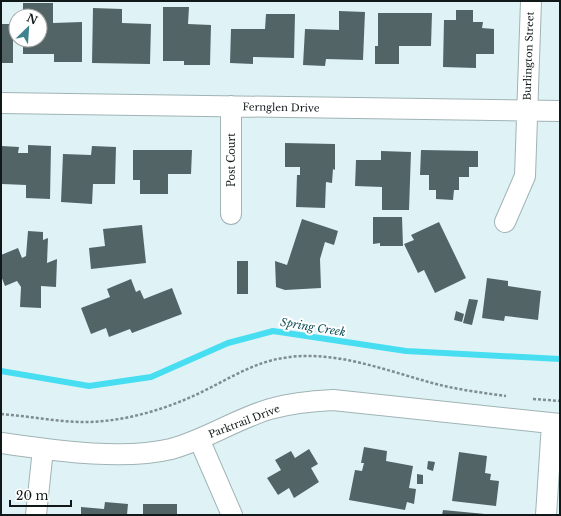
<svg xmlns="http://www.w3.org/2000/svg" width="561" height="516" font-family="'Libre Baskerville',serif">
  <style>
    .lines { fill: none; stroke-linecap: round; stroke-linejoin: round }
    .stream { stroke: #48def1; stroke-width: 6 }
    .building { fill: #536467 }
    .minor-casing { stroke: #a0b3b5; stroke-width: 22 }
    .path { stroke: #7f8d8f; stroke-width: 2.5; stroke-dasharray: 3 2; stroke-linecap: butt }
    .minor { stroke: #fff; stroke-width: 20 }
    .labels { text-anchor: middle; stroke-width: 4; stroke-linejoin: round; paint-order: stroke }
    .street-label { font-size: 10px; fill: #111819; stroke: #fff }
    .water-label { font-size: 11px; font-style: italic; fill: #115159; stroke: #fff }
  </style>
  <rect width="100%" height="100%" fill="#dff3f6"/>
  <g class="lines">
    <!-- stream -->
    <path class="stream" d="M 1,371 L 89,386 L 151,377 L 228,343 L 273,331 L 406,351 L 560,359"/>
  </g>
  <!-- building -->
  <path class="building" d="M 23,3 L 53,3 L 53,23 L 82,22 L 82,62 L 54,62 L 54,54 L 23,54 L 23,40 L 40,40 L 40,16 L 23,16 Z
    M 163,7 L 189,7 L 188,24 L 211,25 L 210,65 L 184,65 L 184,61 L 163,61 Z
    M 93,8 L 122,9 L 122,23 L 151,24 L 150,64 L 92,63 Z
    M 456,10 L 473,10 L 473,22 L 483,22 L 482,28 L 494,29 L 494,54 L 476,54 L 476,68 L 443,67 L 444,20 L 456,20 Z
    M 339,11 L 365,12 L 363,60 L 326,59 L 325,66 L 303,65 L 305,29 L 339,30 Z
    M 378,13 L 432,13 L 431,46 L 399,46 L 399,64 L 375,64 L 375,46 L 378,46 Z
    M 266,14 L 295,14 L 294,58 L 253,57 L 253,64 L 230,63 L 231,29 L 265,29 Z
    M 1,24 L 13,24 L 13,63 L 1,63 Z
    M 285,143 L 335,144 L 335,170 L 333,169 L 332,183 L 326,182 L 325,208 L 296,207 L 297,175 L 300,175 L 300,167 L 285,167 Z
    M 28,145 L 51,146 L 50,199 L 26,198 L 26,185 L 2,184 L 1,146 L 19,147 L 18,153 L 28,153 Z
    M 92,146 L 116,147 L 115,184 L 93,184 L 92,204 L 61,202 L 63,154 L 91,155 Z
    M 133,150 L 192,150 L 191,174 L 168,174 L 168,194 L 140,194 L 140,180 L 133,180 Z
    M 421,150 L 478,151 L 478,167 L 469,167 L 469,177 L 459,177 L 459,190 L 454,190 L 453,200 L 436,199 L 436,190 L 429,190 L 429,175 L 420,175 Z
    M 381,151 L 411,152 L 409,210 L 382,210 L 382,187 L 355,186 L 356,160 L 381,160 Z
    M 373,217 L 402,217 L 403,246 L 380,246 L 380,243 L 373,244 Z
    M 302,219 L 338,231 L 334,245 L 325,242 L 320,259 L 321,288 L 285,290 L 276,287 L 275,261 L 287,265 Z
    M 439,222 L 466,278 L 435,293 L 424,270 L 418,273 L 404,244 L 414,240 L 411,235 Z
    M 142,225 L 146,263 L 91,269 L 89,248 L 105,246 L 103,229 Z
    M 28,231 L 43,232 L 43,240 L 48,238 L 47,263 L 57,259 L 56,287 L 41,286 L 41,308 L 20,307 L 21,287 L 17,281 L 5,286 L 1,276 L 1,255 L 18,248 L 22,258 L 26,256 Z
    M 237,261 L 248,261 L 248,294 L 237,294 Z
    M 487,278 L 508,281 L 508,286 L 541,291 L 538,320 L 505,316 L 504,321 L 482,318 Z
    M 131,279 L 136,292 L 140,290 L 144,299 L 172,288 L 182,314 L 132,333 L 130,329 L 109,337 L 106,328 L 91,334 L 81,308 L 110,297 L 107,289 Z
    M 469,299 L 478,300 L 472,325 L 463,323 Z
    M 456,311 L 464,314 L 462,322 L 454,320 Z
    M 364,447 L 387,451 L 386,461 L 413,466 L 409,488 L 416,489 L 414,504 L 407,502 L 405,510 L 349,500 L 355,470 L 362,471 L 364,463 L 361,463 Z
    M 309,449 L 318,464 L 311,468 L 319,482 L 294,498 L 289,488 L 278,495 L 267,478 L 281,470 L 275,460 L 291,451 L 295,458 Z
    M 459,452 L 487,456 L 485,473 L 491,474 L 490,480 L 499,481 L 496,506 L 452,501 Z
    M 428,461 L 435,462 L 433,471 L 427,469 Z
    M 417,474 L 423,475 L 423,484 L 417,484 Z
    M 105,502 L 128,504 L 127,515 L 81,515 L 81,507 L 104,509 Z
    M 143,504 L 177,504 L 177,515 L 143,515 Z
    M 443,510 L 485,514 L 485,515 L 442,515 Z"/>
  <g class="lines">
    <!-- minor casing -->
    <g class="minor-casing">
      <path id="minor" d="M 1,103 L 560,111
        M 231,106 L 231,214
        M 505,222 L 525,176 L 531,1
        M 199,439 L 232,515
        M 1,443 C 52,450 121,461 171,449 C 205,440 236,419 270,409 C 291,403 311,401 333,400 L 560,424
        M 36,515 L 43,449
        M 546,515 L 552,424"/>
    </g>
    <!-- path -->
    <path class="path" d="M 533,399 L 560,401
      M 1,414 C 27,416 53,421 79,422 C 117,423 157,412 191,397 C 221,384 250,363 283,358 C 336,349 389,372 440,385 C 461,390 484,393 506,396"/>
    <!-- minor -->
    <use href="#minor" class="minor"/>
  </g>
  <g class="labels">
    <!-- street labels -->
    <g class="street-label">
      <text transform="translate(528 56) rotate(-88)" y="4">Burlington Street</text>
      <text transform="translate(281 107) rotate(1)" y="4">Fernglen Drive</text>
      <text transform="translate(231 160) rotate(-90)" y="4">Post Court</text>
      <text transform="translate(244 421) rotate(-21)" y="4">Parktrail Drive</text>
    </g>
    <!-- water labels -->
    <g class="water-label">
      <text transform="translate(313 327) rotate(9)" y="4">Spring Creek</text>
    </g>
  </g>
  <!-- border -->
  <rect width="561" height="516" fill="none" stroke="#111819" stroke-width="4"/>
  <!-- north arrow -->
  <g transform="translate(28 28) rotate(25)"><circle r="19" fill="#ffffff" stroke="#a0a3a3"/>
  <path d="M0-3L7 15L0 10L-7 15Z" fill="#3e848e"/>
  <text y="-6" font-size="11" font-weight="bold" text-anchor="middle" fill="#111819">N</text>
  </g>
  <!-- scale -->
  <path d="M10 500v6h61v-6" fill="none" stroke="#111819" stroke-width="2"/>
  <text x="16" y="500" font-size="12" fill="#111819" stroke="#ffffff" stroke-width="3" paint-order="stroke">20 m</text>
</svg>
